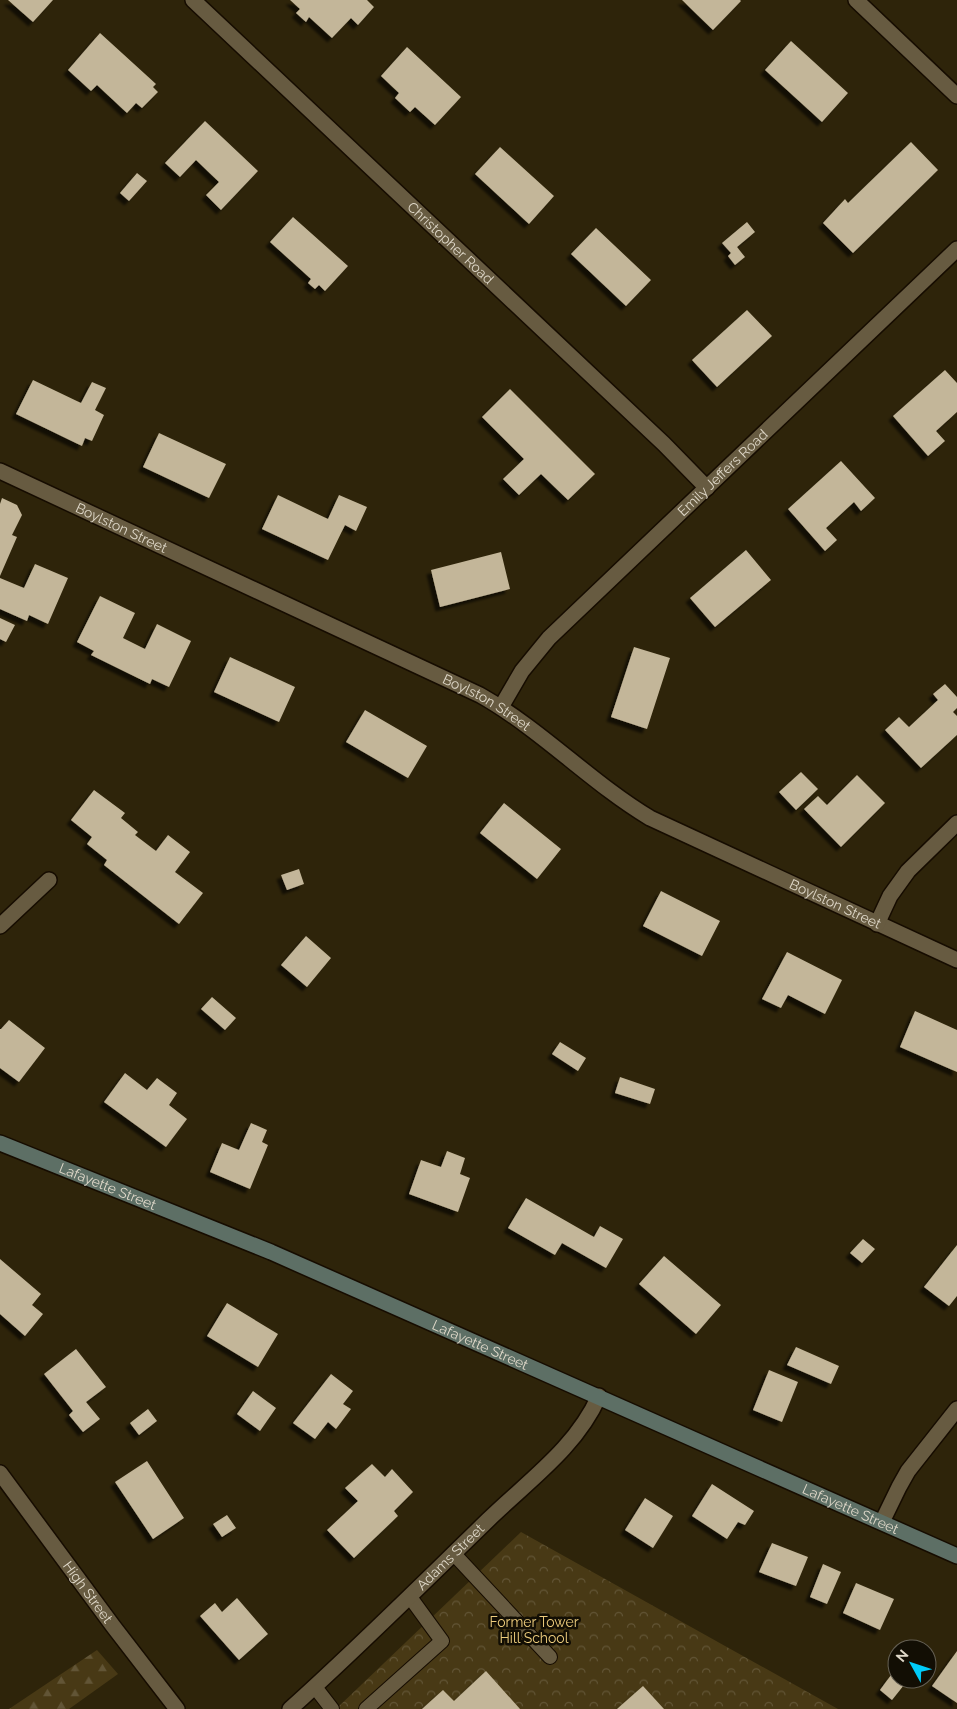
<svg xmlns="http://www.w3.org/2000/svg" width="957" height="1709" font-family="Raleway,sans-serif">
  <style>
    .forest { fill: url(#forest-firs) }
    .park { fill: url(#park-crowns) }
    .building { fill: #c3b699; filter: url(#shadow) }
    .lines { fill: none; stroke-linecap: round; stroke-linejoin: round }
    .service-casing { stroke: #160c00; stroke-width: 16 }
    .minor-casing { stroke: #160c00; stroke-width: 18 }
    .secondary-casing { stroke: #160c00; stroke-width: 18 }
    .service { stroke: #675b41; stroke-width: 14 }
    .minor { stroke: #675b41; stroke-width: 15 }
    .secondary { stroke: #5d6f65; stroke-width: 15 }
    .labels { text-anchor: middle; stroke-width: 5; stroke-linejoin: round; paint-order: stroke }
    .street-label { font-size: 14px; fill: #dfd8c9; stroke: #120e04 }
    .park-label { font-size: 14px; fill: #eecd7d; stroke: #120e04 }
  </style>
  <defs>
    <pattern id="forest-firs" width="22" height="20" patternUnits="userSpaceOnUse" patternTransform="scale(1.25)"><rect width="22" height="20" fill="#483915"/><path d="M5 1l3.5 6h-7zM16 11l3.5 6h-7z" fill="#625536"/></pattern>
    <pattern id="park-crowns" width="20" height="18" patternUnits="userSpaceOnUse" patternTransform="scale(1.25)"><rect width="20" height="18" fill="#483915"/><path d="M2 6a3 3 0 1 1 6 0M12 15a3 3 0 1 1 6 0" fill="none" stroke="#625536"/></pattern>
    <filter id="shadow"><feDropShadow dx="-4.5" dy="4.5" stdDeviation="1" flood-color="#0009"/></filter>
  </defs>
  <rect width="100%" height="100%" fill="#2e240a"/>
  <!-- forest -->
  <path class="forest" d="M 97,1650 L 118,1674 L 69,1709 L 9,1709 Z"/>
  <!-- park -->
  <path class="park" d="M 521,1532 L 838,1709 L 336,1709 Z"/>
  <!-- building -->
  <path class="building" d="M 8,0 L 53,0 L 33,22 Z
    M 290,0 L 367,0 L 374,7 L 358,25 L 351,18 L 332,38 L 309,17 L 306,22 L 296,13 L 300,9 Z
    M 682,0 L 740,0 L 741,1 L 713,30 Z
    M 100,33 L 156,84 L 153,87 L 158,92 L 142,108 L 136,103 L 127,113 L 97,85 L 91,91 L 68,70 Z
    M 791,41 L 848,93 L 822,122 L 765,70 Z
    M 407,47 L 461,97 L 435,125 L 415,107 L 410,112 L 395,98 L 399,93 L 381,76 Z
    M 205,121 L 258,171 L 221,210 L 206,195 L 219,182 L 196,160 L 180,177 L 165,163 Z
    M 911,142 L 938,170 L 853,253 L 823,223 L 845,199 L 848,203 Z
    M 500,147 L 554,196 L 529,224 L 475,174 Z
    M 137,173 L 147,181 L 129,201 L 120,193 Z
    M 293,217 L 348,266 L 325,291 L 319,285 L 315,289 L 308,283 L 311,279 L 270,242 Z
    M 747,222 L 755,232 L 737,247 L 745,257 L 735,265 L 728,256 L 731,253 L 722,243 Z
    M 596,228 L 651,280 L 626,306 L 571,254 Z
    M 747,310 L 772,336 L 717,387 L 692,360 Z
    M 945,370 L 957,383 L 957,412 L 936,431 L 945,441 L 928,456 L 893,416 Z
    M 33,380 L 81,403 L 92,382 L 106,388 L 95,410 L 104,415 L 92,441 L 85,438 L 82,446 L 16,414 Z
    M 510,389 L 595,474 L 568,500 L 541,474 L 519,495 L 503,479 L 524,459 L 482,417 Z
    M 159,433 L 226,464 L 209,498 L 143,467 Z
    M 841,461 L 875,498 L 861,511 L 854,502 L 826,528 L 837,540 L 825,551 L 788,509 Z
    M 278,495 L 328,519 L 339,495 L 367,507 L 356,531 L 345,525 L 328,560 L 262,529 Z
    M 2,498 L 17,505 L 22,515 L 12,535 L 17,537 L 0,576 L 0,504 Z
    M 746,550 L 771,580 L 715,627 L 690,598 Z
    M 501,552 L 510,589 L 440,607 L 431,570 Z
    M 35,564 L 68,578 L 48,624 L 29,615 L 27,621 L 0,609 L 0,578 L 24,588 Z
    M 100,596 L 135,613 L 123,638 L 145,649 L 157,624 L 191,641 L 169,687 L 152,679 L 150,684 L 91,655 L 94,651 L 77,642 Z
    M 0,618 L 15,625 L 6,642 L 0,639 Z
    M 634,647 L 670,658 L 647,729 L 611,717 Z
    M 230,657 L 295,687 L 279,722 L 214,692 Z
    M 945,684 L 957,697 L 957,708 L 953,712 L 957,716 L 957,735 L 921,768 L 885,730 L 899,717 L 909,727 L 938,700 L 933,694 Z
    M 365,710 L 427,746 L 408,778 L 346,742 Z
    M 801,772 L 818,789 L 796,810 L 779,792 Z
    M 857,775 L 885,803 L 841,847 L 804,809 L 818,796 L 827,805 Z
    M 94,790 L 125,813 L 121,818 L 138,832 L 135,835 L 156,851 L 168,835 L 190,852 L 175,872 L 203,893 L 179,924 L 104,865 L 107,860 L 87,844 L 92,837 L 71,820 Z
    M 504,803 L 561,849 L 537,879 L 480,833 Z
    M 299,869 L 304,884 L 287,890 L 281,875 Z
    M 661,891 L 720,921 L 702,956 L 643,926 Z
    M 306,936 L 331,958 L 307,987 L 281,965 Z
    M 787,952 L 842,980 L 825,1014 L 788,995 L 781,1008 L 762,999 Z
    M 212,997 L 236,1018 L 225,1030 L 201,1009 Z
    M 915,1011 L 957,1030 L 957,1072 L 900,1047 Z
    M 9,1020 L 45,1048 L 19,1082 L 0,1068 L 0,1029 L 1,1029 Z
    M 560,1042 L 586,1058 L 578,1071 L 552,1054 Z
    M 125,1073 L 147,1090 L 157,1078 L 177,1093 L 169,1105 L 187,1119 L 166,1147 L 104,1102 Z
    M 620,1077 L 655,1089 L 650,1104 L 615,1093 Z
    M 251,1123 L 267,1130 L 262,1142 L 268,1145 L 250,1189 L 210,1172 L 222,1143 L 239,1150 Z
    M 447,1151 L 465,1158 L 460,1174 L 470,1178 L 458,1212 L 409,1194 L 421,1160 L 441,1167 Z
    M 526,1198 L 594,1237 L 600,1226 L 623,1239 L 606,1268 L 562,1243 L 555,1255 L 508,1228 Z
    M 863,1239 L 875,1249 L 862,1263 L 850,1253 Z
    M 957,1245 L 957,1296 L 949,1306 L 924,1287 Z
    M 664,1256 L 721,1305 L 696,1334 L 639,1284 Z
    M 0,1259 L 41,1294 L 32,1305 L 43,1314 L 25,1336 L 0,1314 Z
    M 227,1303 L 278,1334 L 258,1367 L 207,1336 Z
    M 796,1347 L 839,1366 L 831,1384 L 787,1365 Z
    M 76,1349 L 106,1387 L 86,1402 L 100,1419 L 83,1432 L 69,1415 L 73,1411 L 44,1374 Z
    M 769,1370 L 798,1382 L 782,1422 L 753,1410 Z
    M 331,1374 L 353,1391 L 343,1404 L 351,1409 L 336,1429 L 328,1422 L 315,1439 L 293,1423 Z
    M 253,1391 L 276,1408 L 260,1431 L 237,1414 Z
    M 148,1409 L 157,1421 L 139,1435 L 130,1423 Z
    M 147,1461 L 184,1518 L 153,1539 L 115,1482 Z
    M 372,1464 L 385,1477 L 392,1469 L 413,1492 L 394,1511 L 398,1516 L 354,1558 L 327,1530 L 358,1501 L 345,1488 Z
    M 712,1484 L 754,1511 L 745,1525 L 738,1522 L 727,1539 L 692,1516 Z
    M 645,1498 L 673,1516 L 653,1548 L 625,1530 Z
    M 227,1515 L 236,1528 L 222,1537 L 213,1524 Z
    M 772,1543 L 808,1557 L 796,1586 L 759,1572 Z
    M 823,1564 L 841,1572 L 827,1604 L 810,1597 Z
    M 856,1583 L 894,1599 L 880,1630 L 843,1613 Z
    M 237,1598 L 268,1634 L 239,1660 L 200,1616 L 215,1603 L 222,1612 Z
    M 957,1651 L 957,1703 L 932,1686 Z
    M 486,1671 L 520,1709 L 422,1709 L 443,1690 L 454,1701 Z
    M 891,1675 L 904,1685 L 892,1700 L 880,1690 Z
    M 643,1686 L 664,1709 L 617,1709 Z"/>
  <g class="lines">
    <!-- service casing -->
    <g class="service-casing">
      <path id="service" d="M 454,1554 L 550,1657
        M 315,1687 L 332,1709
        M 366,1709 L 442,1641 L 410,1597"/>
    </g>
    <!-- minor casing -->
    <g class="minor-casing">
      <g id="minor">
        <path id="s1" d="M 193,0 L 664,444 L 707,488"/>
        <path d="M 856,0 L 957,96"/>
        <path id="s2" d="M 0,471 L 480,695 C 542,730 590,782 650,818 L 957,960"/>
        <path id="s3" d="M 501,707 L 522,671 L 549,638 L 957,249"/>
        <path d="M 877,924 L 890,896 L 908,871 L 957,823"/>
        <path d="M 0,926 L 49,880"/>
        <path id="s4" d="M 0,1473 L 113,1626 L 177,1709"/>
        <path d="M 882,1522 L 899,1487 L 908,1471 L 957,1409"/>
        <path id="s5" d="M 290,1709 C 358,1648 423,1583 488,1520 C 528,1481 576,1448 599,1396"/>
      </g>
    </g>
    <!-- secondary casing -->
    <g class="secondary-casing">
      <g id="secondary">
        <path id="s6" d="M 0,1143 L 271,1252 L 957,1556"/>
      </g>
    </g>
    <!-- service -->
    <use href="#service" class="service"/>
    <!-- minor -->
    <use href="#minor" class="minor"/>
    <!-- secondary -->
    <use href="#secondary" class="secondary"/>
  </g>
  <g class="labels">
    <!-- street labels -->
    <g class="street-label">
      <text dy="5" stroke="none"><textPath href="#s1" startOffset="354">Christopher Road</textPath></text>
      <text dy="5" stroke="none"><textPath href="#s3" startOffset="324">Emily Jeffers Road</textPath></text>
      <text dy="5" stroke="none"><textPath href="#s2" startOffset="134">Boylston Street</textPath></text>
      <text dy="5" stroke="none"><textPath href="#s2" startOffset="539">Boylston Street</textPath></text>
      <text dy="5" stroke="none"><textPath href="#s2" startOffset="944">Boylston Street</textPath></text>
      <text dy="5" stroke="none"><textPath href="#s6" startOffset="116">Lafayette Street</textPath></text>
      <text dy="5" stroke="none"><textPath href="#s6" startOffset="521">Lafayette Street</textPath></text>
      <text dy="5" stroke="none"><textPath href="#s6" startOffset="926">Lafayette Street</textPath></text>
      <text dy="5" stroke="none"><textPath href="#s5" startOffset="221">Adams Street</textPath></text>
      <text dy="5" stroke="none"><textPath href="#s4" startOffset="148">High Street</textPath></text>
    </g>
    <!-- park labels -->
    <g class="park-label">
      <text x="534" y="1627">Former Tower<tspan x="534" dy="16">Hill School</tspan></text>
    </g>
  </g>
  <!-- north arrow -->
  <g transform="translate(912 1664) rotate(310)"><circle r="24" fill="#120e04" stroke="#645f53"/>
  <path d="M0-4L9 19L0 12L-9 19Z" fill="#00cbf9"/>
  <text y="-8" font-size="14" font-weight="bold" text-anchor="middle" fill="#dfd8c9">N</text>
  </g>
</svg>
